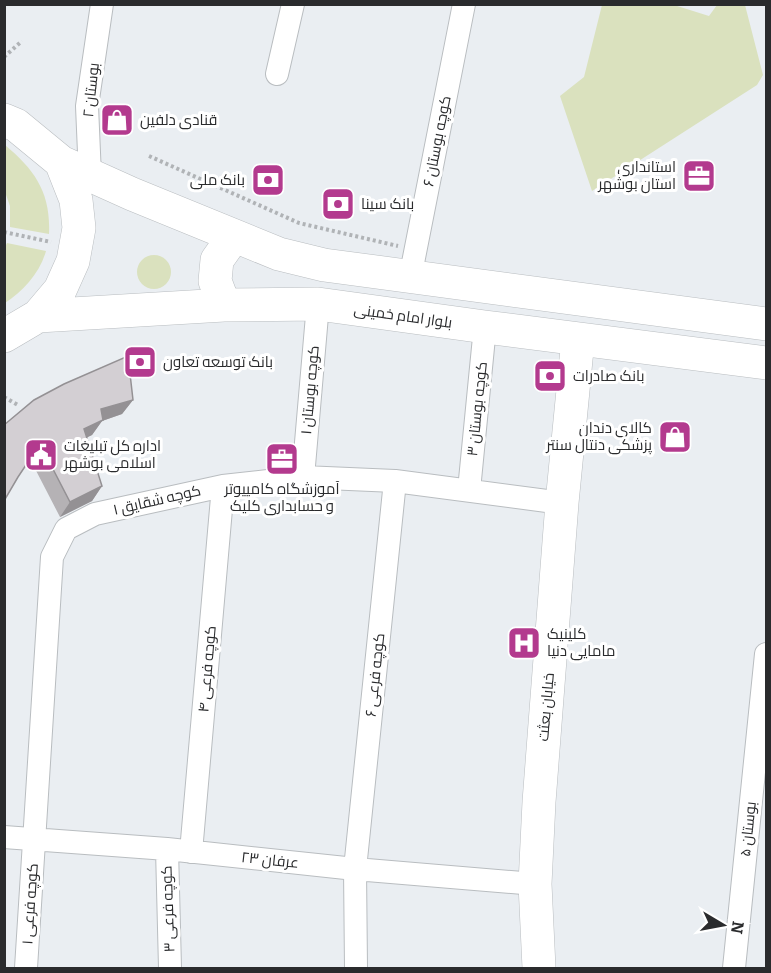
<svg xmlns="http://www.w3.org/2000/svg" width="771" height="973" font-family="Bitter,Cairo,serif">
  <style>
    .green { fill: #dae1be }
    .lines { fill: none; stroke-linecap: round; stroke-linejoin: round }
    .street-casing { stroke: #b9bdc0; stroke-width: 24 }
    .secondary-casing { stroke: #b9bdc0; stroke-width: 34 }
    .path { stroke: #b0b3b6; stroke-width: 4; stroke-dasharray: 3 3; stroke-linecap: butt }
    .street { stroke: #fff; stroke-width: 22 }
    .secondary { stroke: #fff; stroke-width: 33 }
    .wall { fill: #b5b2b5 }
    .shaded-wall { fill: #949194 }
    .building { fill: #d3cfd3; stroke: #949194; stroke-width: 1.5 }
    .labels { text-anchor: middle; stroke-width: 6; stroke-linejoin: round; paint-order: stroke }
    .street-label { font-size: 15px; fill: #2a2b2d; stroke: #fff }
    .poi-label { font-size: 15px; fill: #2a2b2d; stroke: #fff; text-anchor: start }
  </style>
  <rect width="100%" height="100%" fill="#eaeef2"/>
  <!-- green -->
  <path class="green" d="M 602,5 L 674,5 L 709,16 L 717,5 L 745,5 L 763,75 L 757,85 L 592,191 L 560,96 L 584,77 Z
    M 5,145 C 35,170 51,193 49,234 L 10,227 L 10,206 L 5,192 Z
    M 7,243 L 46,251 C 40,273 23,291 5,303 L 4,249 Z
    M137 272a17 17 0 1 1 34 0a17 17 0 1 1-34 0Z"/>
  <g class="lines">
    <!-- street casing -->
    <g class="street-casing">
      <path id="street" d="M 277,74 L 293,4
        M 90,176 L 87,106 L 102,4
        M 410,278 L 464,4
        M 303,477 L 318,304
        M 469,490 L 485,327
        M 4,837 L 167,849 L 355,869 L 535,884
        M 167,849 L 170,968
        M 191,852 L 223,486
        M 26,968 L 52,557 L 66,529 L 95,514 L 223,486 L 303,477 L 395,481 L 562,503
        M 356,968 L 355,869 L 395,481
        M 734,968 L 766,654"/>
    </g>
    <!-- secondary casing -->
    <g class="secondary-casing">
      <path id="secondary" d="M 4,120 L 16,125 L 61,162 L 76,200 L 79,228 L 73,261 L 60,290 L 38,316 L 4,336
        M 61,162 L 132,194 L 279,254 L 324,265 L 766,324
        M 224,305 L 215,281 L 217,260 L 234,236
        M 38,316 L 224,305 L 318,304 L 485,327 L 766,363
        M 539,968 L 535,884 L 539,802 L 562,503 L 578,339"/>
    </g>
    <!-- path -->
    <path class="path" d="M 4,57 L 22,41
      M 149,156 L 299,223 L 398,246
      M 4,232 L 51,242
      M 4,397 L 18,405"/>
    <!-- street -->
    <use href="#street" class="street"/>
    <!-- secondary -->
    <use href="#secondary" class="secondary"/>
  </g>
  <!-- wall -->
  <path class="wall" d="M 133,400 L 122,414 L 102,421 L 92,435 L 87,437 L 102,486 L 92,501 L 60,517 L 30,459 L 4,425 Z"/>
  <!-- shaded-wall -->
  <path class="shaded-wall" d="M 133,400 L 122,414 L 102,421 L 92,435 L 74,444 L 84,429 L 101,409 Z
    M 102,486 L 92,501 L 60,517 L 70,502 Z"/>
  <!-- building -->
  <path class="building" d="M 128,356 L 133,400 L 101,409 L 103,420 L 84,429 L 102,486 L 70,502 L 40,444 L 18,477 L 4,501 L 4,425 L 34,400 L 64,384 Z"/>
  <!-- icons -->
  <defs>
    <g id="shop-square" transform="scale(1.725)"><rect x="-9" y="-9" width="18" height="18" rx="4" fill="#b33a8e" stroke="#fff"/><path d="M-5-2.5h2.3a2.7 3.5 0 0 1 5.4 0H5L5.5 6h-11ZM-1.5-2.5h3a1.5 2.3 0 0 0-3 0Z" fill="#fff"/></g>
    <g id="office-square" transform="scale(1.725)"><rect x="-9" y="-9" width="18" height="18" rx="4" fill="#b33a8e" stroke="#fff"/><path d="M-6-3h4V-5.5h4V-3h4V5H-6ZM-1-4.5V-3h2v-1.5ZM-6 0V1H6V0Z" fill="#fff"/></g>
    <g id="bank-square" transform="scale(1.725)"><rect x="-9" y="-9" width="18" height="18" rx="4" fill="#b33a8e" stroke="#fff"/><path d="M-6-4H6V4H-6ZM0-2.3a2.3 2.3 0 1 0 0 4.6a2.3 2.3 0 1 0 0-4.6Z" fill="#fff"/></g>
    <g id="civic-square" transform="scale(1.725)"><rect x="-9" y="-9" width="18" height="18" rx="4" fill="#b33a8e" stroke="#fff"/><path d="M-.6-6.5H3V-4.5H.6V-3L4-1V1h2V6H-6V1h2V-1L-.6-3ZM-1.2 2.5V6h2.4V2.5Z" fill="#fff"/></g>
    <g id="hospital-square" transform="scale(1.725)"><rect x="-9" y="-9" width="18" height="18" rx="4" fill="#b33a8e" stroke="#fff"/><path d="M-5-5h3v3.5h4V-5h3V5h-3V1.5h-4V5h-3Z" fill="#fff"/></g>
  </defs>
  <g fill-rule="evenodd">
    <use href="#shop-square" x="117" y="120"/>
    <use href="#office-square" x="699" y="176"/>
    <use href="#bank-square" x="268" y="180"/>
    <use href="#bank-square" x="338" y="204"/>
    <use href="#bank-square" x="140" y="362"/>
    <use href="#bank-square" x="550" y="376"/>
    <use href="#shop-square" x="675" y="437"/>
    <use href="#civic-square" x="41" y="455"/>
    <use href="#office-square" x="282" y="459"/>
    <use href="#hospital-square" x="524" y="643"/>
  </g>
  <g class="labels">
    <!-- street labels -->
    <g class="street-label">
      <text transform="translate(91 90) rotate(-84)" y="5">بوستان ۲</text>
      <text transform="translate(437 141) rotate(-79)" y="5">کوچه بوستان ۶</text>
      <text transform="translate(403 316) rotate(8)" y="5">بلوار امام خمینی</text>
      <text transform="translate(310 390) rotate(-85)" y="5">کوچه بوستان ۱</text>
      <text transform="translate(477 409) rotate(-84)" y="5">کوچه بوستان ۳</text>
      <text transform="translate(157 500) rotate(-13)" y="5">کوچه شقایق ۱</text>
      <text transform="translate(207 669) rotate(-85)" y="5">کوچه فرعی ۴</text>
      <text transform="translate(375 675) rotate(-84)" y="5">کوچه فرعی ۶</text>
      <text transform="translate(546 707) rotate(-85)" y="5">خیابان بعثت</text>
      <text transform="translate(748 829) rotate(-84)" y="5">بوستان ۵</text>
      <text transform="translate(270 860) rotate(6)" y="5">عرفان ۲۳</text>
      <text transform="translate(30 904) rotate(-86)" y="5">کوچه فرعی ۱</text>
      <text transform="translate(168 909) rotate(-92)" y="5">کوچه فرعی ۳</text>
    </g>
    <!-- poi labels -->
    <g class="poi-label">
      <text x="140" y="125">قنادی دلفین</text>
      <text x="676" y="172" text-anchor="end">استانداری<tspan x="676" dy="17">استان بوشهر</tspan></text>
      <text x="245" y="185" text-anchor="end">بانک ملی</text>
      <text x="361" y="209">بانک سینا</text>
      <text x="163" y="367">بانک توسعه تعاون</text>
      <text x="573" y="381">بانک صادرات</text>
      <text x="652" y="433" text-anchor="end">کالای دندان<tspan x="652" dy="17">پزشکی دنتال سنتر</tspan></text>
      <text x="64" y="451">اداره کل تبلیغات<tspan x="64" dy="17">اسلامی بوشهر</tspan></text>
      <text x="282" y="494" text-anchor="middle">آموزشگاه کامپیوتر<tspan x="282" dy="17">و حسابداری کلیک</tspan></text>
      <text x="547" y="639">کلینیک<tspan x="547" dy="17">مامایی دنیا</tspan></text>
    </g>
  </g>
  <!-- border -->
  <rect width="771" height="973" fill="none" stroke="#2a2b2d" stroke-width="12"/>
  <!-- north arrow -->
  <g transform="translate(723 925) rotate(100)" stroke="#ffffff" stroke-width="4.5" paint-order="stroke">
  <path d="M0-4.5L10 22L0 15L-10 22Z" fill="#2a2b2d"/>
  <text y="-9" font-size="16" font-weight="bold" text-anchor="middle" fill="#2a2b2d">N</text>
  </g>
</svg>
